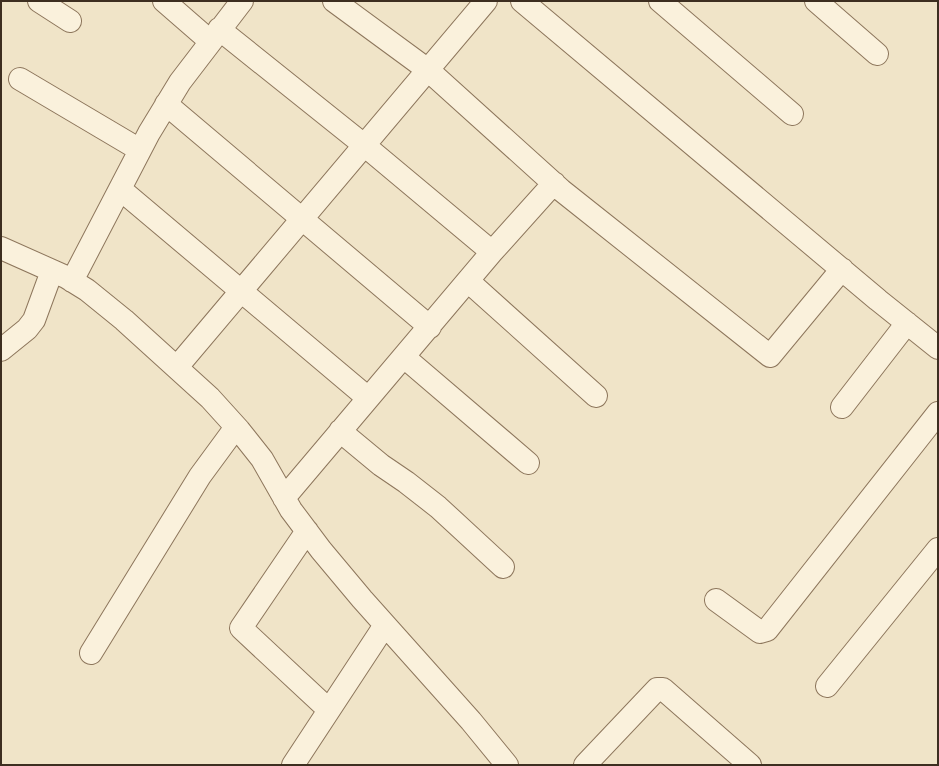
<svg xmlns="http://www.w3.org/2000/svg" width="939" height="766" font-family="'Libre Baskerville',serif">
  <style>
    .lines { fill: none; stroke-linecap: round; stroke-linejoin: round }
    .minor-casing { stroke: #8d765c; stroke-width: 24 }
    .minor { stroke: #faf1dc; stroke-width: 22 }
  </style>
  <rect width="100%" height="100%" fill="#f0e4c8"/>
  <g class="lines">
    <!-- minor casing -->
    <g class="minor-casing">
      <path id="minor" d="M 39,1 L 70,21
        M 164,1 L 210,41
        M 334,1 L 428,70 L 561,190 L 770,356 L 842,269
        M 522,1 L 878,300 L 938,348
        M 660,1 L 792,114
        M 816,1 L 877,54
        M 219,29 L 364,145 L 492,252
        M 20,79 L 140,150
        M 166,104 L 430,327
        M 120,189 L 368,398
        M 1,248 L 66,277 L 87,290 L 124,320 L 210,398 L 239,430 L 262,459 L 291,510 L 321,550 L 362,599 L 471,721 L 507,765
        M 72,281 L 149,133 L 180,82 L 242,1
        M 468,281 L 596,396
        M 1,350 L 27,329 L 34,320 L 52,271
        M 404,357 L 528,463
        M 177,367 L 486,1
        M 842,407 L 907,323
        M 340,431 L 381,465 L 406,482 L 438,507 L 503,567
        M 284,498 L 492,252 L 554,183
        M 307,531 L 241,628 L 329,710
        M 716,600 L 760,632 L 767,630 L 938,413
        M 91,653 L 200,476 L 236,427
        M 827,686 L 938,549
        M 293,765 L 385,625
        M 585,765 L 657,689 L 663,689 L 750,765"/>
    </g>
    <!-- minor -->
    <use href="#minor" class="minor"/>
  </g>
  <!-- border -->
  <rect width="939" height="766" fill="none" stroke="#3d2e20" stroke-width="4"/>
</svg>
